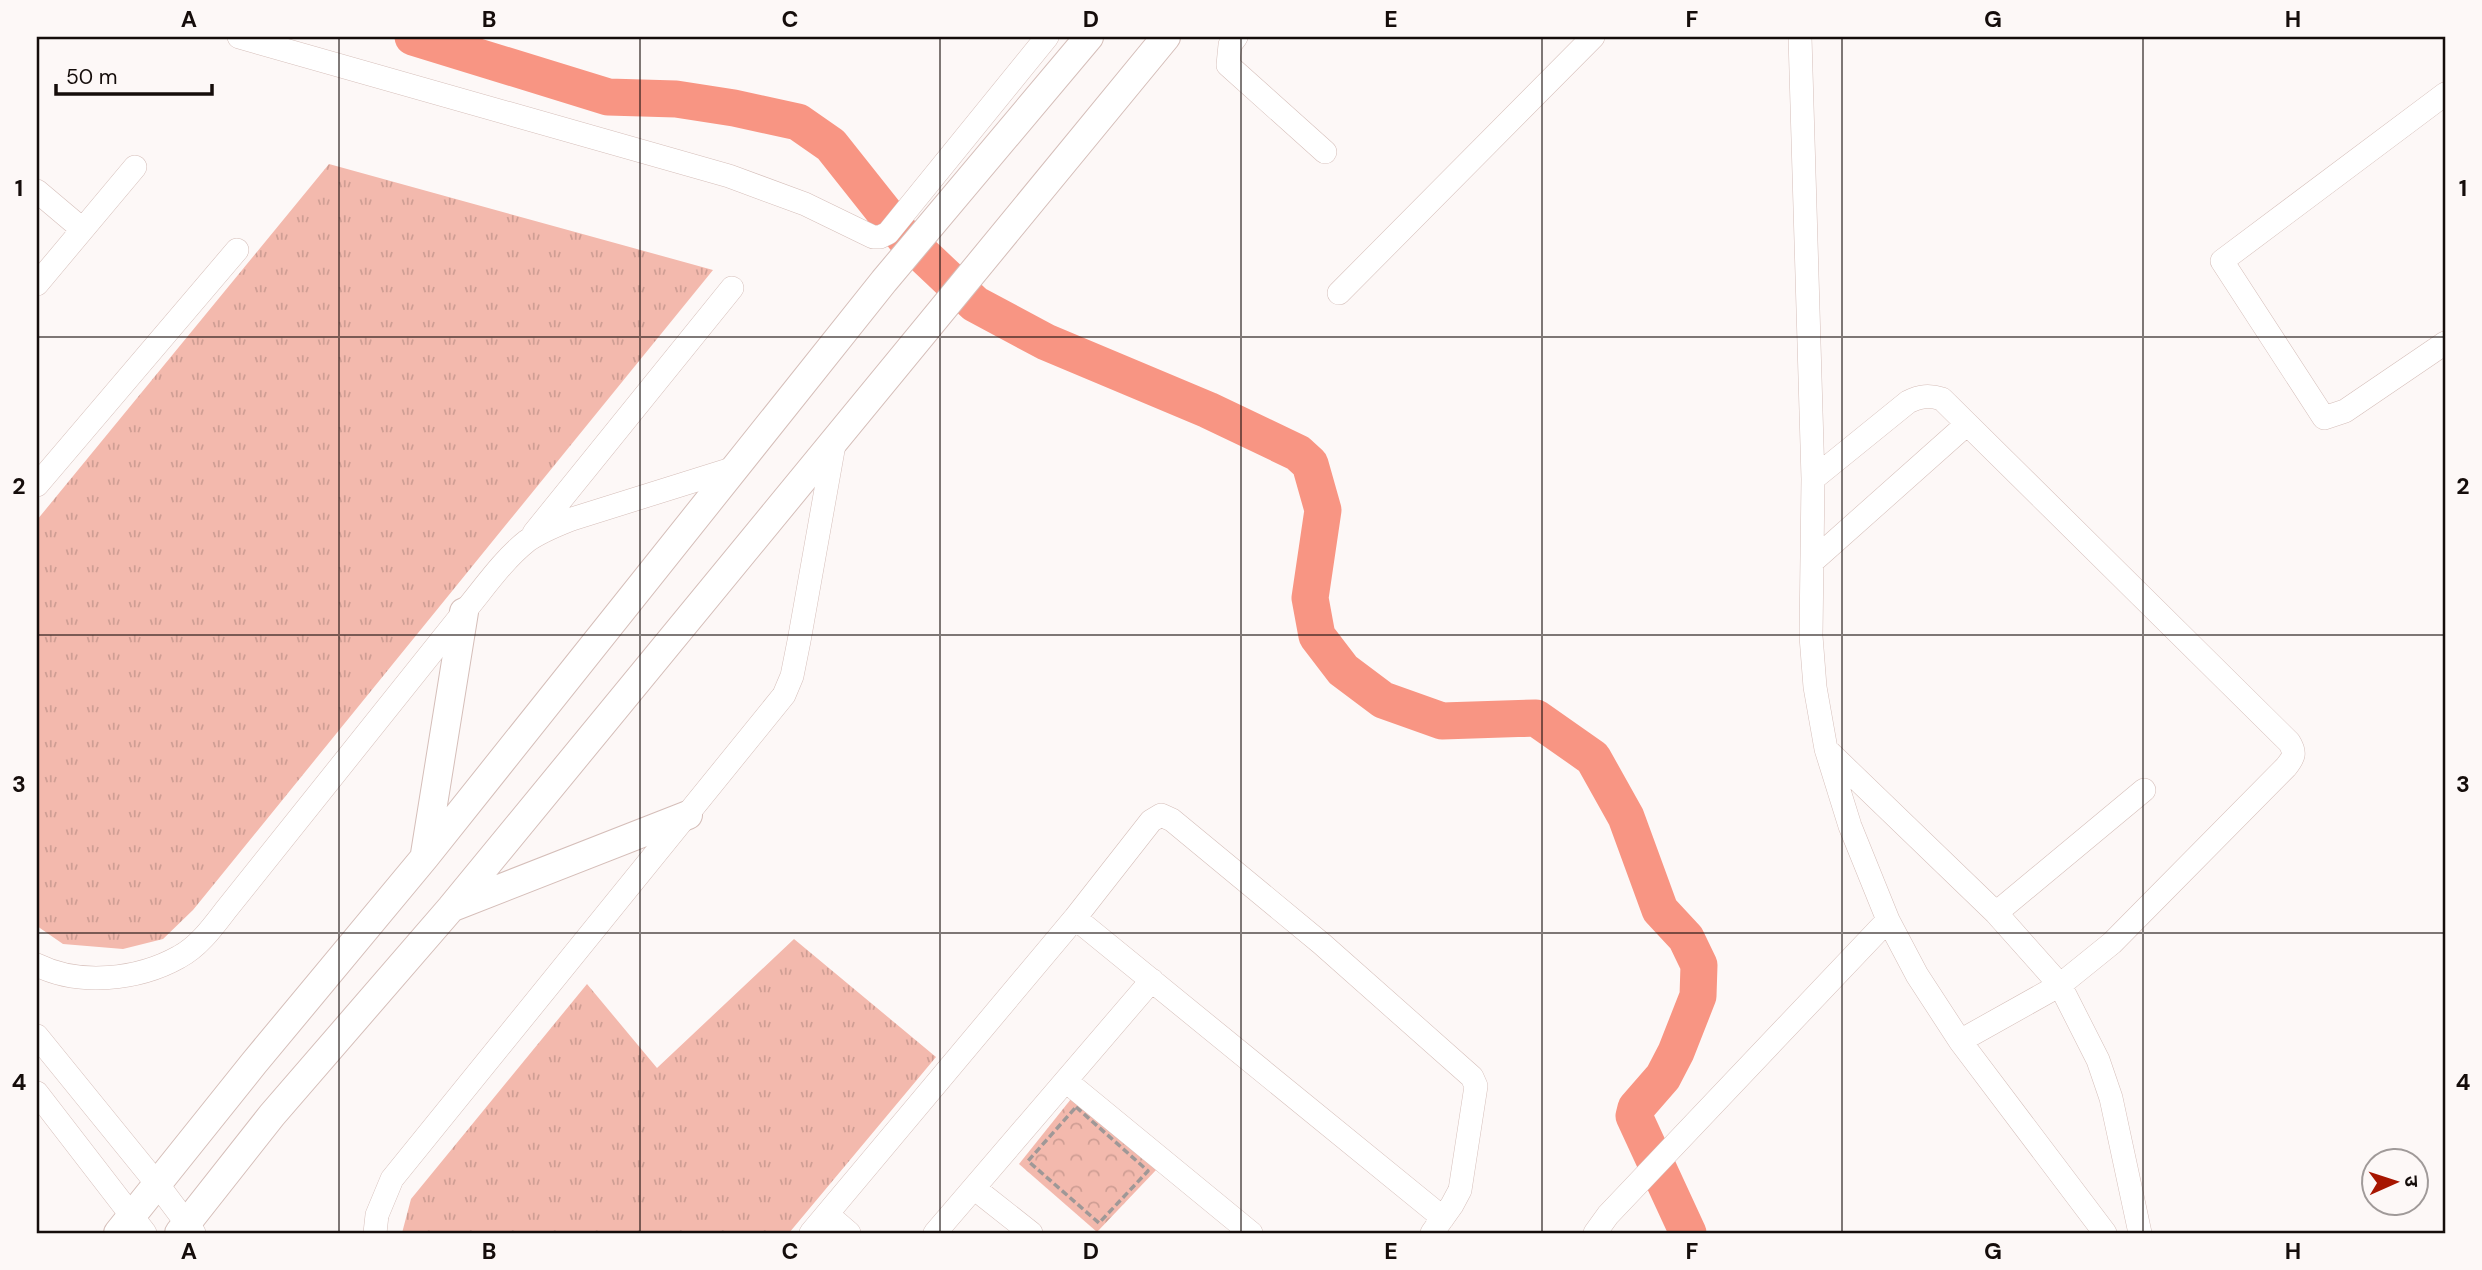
<svg xmlns="http://www.w3.org/2000/svg" width="2482" height="1270" font-family="'DM Sans','Noto Sans Devanagari',sans-serif">
  <style>
    .grass { fill: url(#grass-tufts) }
    .park { fill: url(#park-crowns) }
    .lines { fill: none; stroke-linecap: round; stroke-linejoin: round }
    .river { stroke: #f89583; stroke-width: 37 }
    .minor-casing { stroke: #d5beb9; stroke-width: 24 }
    .major-casing { stroke: #d5beb9; stroke-width: 30 }
    .path { stroke: #9f9897; stroke-width: 3.5; stroke-dasharray: 7 3.5; stroke-linecap: butt }
    .minor { stroke: #fff; stroke-width: 23 }
    .major { stroke: #fff; stroke-width: 28 }
    .grid { fill: none; stroke: #150d0b; stroke-width: 2; stroke-opacity: 0.55 }
    .neatline { fill: none; stroke: #150d0b; stroke-width: 2.5 }
    .grid-label { font-size: 23px; text-anchor: middle; font-weight: bold; fill: #150d0b }
  </style>
  <defs>
    <pattern id="grass-tufts" width="24" height="20" patternUnits="userSpaceOnUse" patternTransform="scale(1.75)"><rect width="24" height="20" fill="#f3b9ad"/><path d="M3 7l-1-3M5 7V3M7 7l1-3M15 17l-1-3M17 17v-4M19 17l1-3" fill="none" stroke="#cf9e94"/></pattern>
    <pattern id="park-crowns" width="20" height="18" patternUnits="userSpaceOnUse" patternTransform="scale(1.75)"><rect width="20" height="18" fill="#f3b9ad"/><path d="M2 6a3 3 0 1 1 6 0M12 15a3 3 0 1 1 6 0" fill="none" stroke="#cf9e94"/></pattern>
  </defs>
  <rect width="100%" height="100%" fill="#fdf8f7"/>
  <!-- grass -->
  <path class="grass" d="M 329,164 L 713,270 L 193,910 L 163,939 L 123,949 L 63,944 L 37,926 L 37,520 Z
    M 794,939 L 936,1057 L 789,1233 L 402,1233 L 411,1199 L 587,984 L 657,1068 Z"/>
  <!-- park -->
  <path class="park" d="M 1075,1094 L 1157,1169 L 1097,1232 L 1019,1164 Z"/>
  <g class="lines">
    <!-- river -->
    <path class="river" d="M 413,37 L 608,97 L 676,99 L 734,108 L 798,122 L 831,145 L 904,237 L 975,304 L 1046,342 L 1208,410 L 1298,453 L 1310,464 L 1323,510 L 1310,598 L 1317,636 L 1343,670 L 1383,700 L 1442,721 L 1536,718 L 1593,758 L 1626,817 L 1660,910 L 1686,938 L 1699,965 L 1698,996 L 1676,1052 L 1663,1077 L 1636,1108 L 1634,1116 L 1688,1233"/>
    <!-- minor casing -->
    <g class="minor-casing">
      <path id="minor" d="M 239,37 L 729,176 L 805,204 L 873,237 L 880,237 L 888,233 L 1047,37
        M 1236,37 L 1230,45 L 1228,65 L 1325,152
        M 1800,37 L 1813,479 L 1811,636 L 1815,687 L 1826,749 L 1850,826 L 1888,920 L 1917,975 L 1960,1041 L 2105,1233
        M 2445,94 L 2222,261 L 2324,418 L 2345,411 L 2445,343
        M 37,191 L 82,229
        M 37,284 L 135,167
        M 1339,293 L 1593,37
        M 1813,479 L 1908,402 C 1920,396 1929,395 1942,399 L 2289,742 C 2296,753 2294,757 2286,767 L 2112,943 L 2060,985 L 1960,1041
        M 37,485 L 237,250
        M 534,533 L 732,288
        M 1812,562 L 1967,424
        M 1828,751 L 1996,913 L 2060,985 L 2098,1060 L 2111,1098 L 2140,1233
        M 1996,913 L 2144,790
        M 1075,918 L 1443,1218
        M 37,965 C 79,986 138,980 179,957 C 198,947 212,928 225,911 L 464,612 C 484,588 503,560 527,541 C 541,531 557,525 572,519 L 738,467
        M 37,1036 L 158,1185 L 194,1233
        M 1066,1081 L 1251,1233
        M 37,1093 L 145,1233
        M 974,1188 L 1031,1233
        M 827,1214 L 849,1233
        M 375,1233 L 377,1215 L 392,1179 L 784,695 L 792,676 L 799,641 L 835,439
        M 811,1233 L 1075,918 L 1151,821 L 1161,815 L 1172,820 L 1322,944 L 1472,1077 L 1476,1086 L 1460,1190 L 1452,1205 L 1432,1233
        M 935,1233 L 1152,980
        M 1595,1233 L 1608,1215 L 1888,920"/>
    </g>
    <!-- major casing -->
    <g class="major-casing">
      <path id="major" d="M 425,854 L 464,612
        M 453,907 L 688,815
        M 118,1233 L 254,1063 L 425,857 L 884,281 L 1089,37
        M 179,1233 L 272,1115 L 451,908 L 1166,37"/>
    </g>
    <!-- path -->
    <path class="path" d="M 1076,1107 L 1148,1171 L 1099,1223 L 1028,1161 Z"/>
    <!-- minor -->
    <use href="#minor" class="minor"/>
    <!-- major -->
    <use href="#major" class="major"/>
  </g>
  <!-- grid -->
  <path class="grid" d="M 339,37 L 339,1233M 640,37 L 640,1233M 940,37 L 940,1233M 1241,37 L 1241,1233M 1542,37 L 1542,1233M 1842,37 L 1842,1233M 2143,37 L 2143,1233M 37,337 L 2445,337M 37,635 L 2445,635M 37,933 L 2445,933"/>
  <!-- border -->
  <rect width="2482" height="1270" fill="none" stroke="#fdf8f7" stroke-width="77"/>
  <!-- north arrow -->
  <g transform="translate(2395 1182) rotate(87)"><circle r="33" fill="#fdf8f7" stroke="#a09a99" stroke-width="2"/>
  <path d="M0-5L12 26L0 18L-12 26Z" fill="#a71500"/>
  <text y="-10" font-size="19" font-weight="bold" text-anchor="middle" fill="#150d0b">उ</text>
  </g>
  <!-- scale -->
  <path d="M56 84v10h156v-10" fill="none" stroke="#150d0b" stroke-width="3.5"/>
  <text x="66" y="84" font-size="21" fill="#150d0b" stroke="#fdf8f7" stroke-width="5" paint-order="stroke">50 m</text>
  <rect x="38" y="38" width="2406" height="1194" class="neatline"/>
  <g class="grid-label">
    <text x="189" y="27">A</text>
    <text x="489" y="27">B</text>
    <text x="790" y="27">C</text>
    <text x="1091" y="27">D</text>
    <text x="1391" y="27">E</text>
    <text x="1692" y="27">F</text>
    <text x="1993" y="27">G</text>
    <text x="2293" y="27">H</text>
    <text x="19" y="196">1</text>
    <text x="2463" y="196">1</text>
    <text x="19" y="494">2</text>
    <text x="2463" y="494">2</text>
    <text x="19" y="792">3</text>
    <text x="2463" y="792">3</text>
    <text x="19" y="1090">4</text>
    <text x="2463" y="1090">4</text>
    <text x="189" y="1259">A</text>
    <text x="489" y="1259">B</text>
    <text x="790" y="1259">C</text>
    <text x="1091" y="1259">D</text>
    <text x="1391" y="1259">E</text>
    <text x="1692" y="1259">F</text>
    <text x="1993" y="1259">G</text>
    <text x="2293" y="1259">H</text>
  </g>
</svg>
